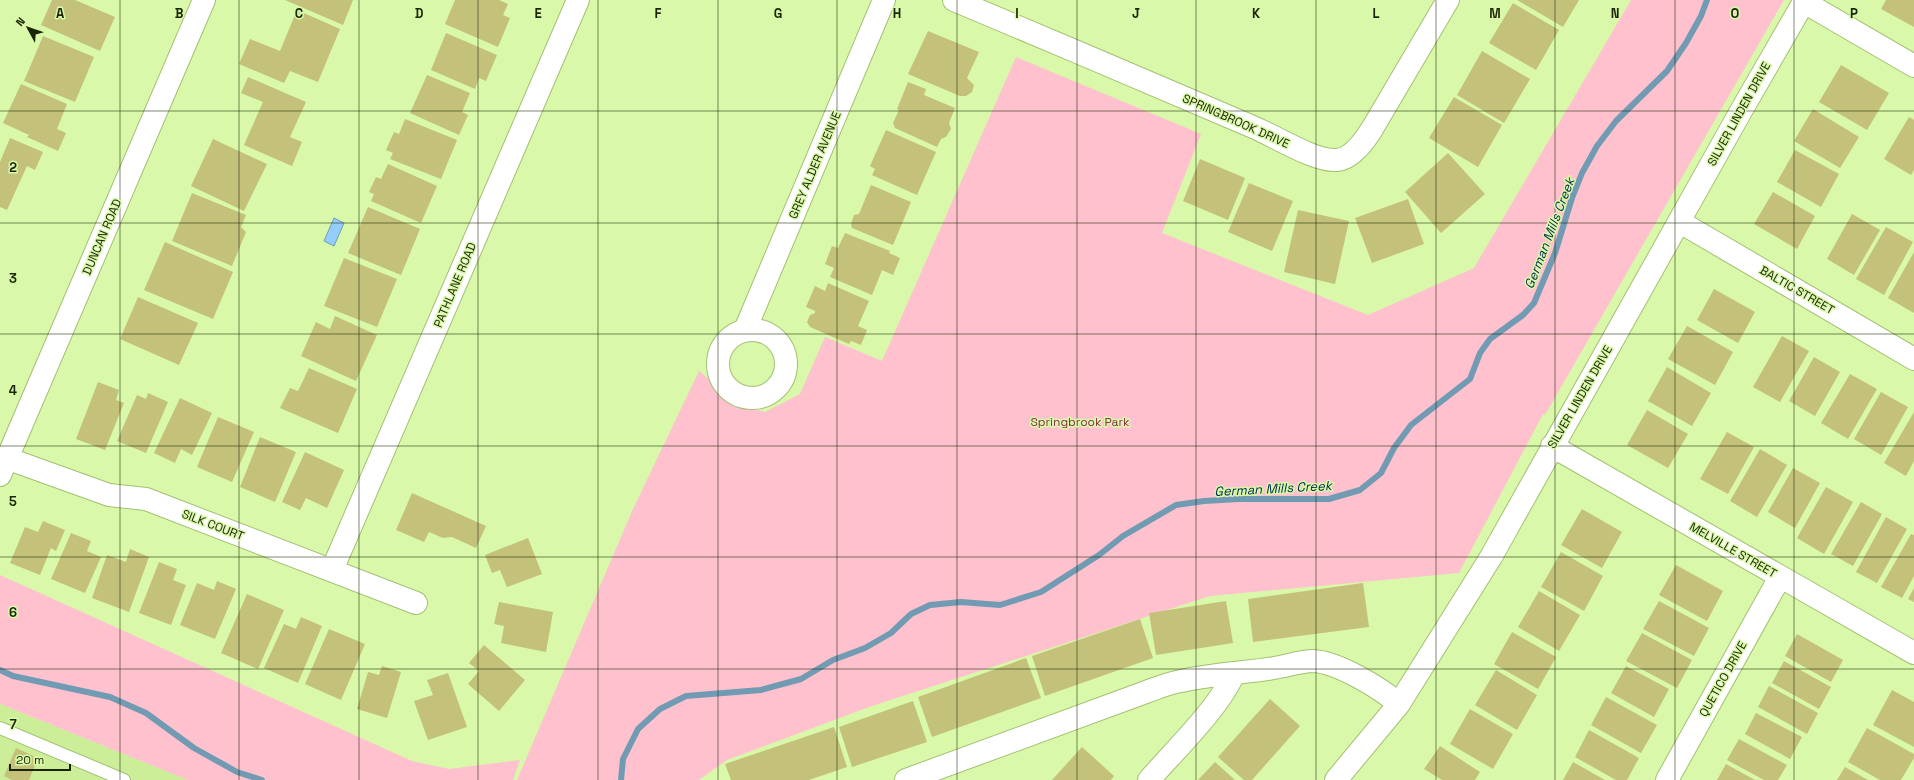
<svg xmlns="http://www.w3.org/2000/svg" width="1914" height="780" font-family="'Space Grotesk',sans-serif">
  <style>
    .built { fill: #cdee98 }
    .green { fill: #fec1cd }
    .water { fill: #95cdfe; stroke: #709bb3 }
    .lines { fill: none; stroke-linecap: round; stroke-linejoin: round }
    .stream { stroke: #709bb3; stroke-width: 6 }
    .building { fill: #c4c17b }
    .lane-casing { stroke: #a3c073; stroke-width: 14 }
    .street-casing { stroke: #a3c073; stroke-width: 24 }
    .lane { stroke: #fff; stroke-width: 12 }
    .street { stroke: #fff; stroke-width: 22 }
    .grid { fill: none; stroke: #1a2505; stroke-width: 1; stroke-opacity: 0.55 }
    .labels { text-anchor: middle; stroke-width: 3; stroke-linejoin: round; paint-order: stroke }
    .street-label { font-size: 12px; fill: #1a2505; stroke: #d9f8a9 }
    .park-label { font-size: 12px; fill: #852e47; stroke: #d9f8a9 }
    .water-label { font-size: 13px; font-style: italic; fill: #002b4a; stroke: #d9f8a9 }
    .grid-label { font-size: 13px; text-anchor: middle; font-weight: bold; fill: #1a2505; stroke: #d9f8a9; stroke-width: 3; stroke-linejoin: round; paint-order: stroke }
  </style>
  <rect width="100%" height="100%" fill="#d9f8a9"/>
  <!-- built -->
  <path class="built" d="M 0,704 L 188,780 L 0,780 Z"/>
  <!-- green -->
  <path class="green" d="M 1631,0 L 1784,0 L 1545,415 L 1543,414 L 1459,573 L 1210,596 L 869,707 L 727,760 L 699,780 L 517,780 L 633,509 L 699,371 L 738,404 L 765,412 L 800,394 L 825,337 L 882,361 L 1016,57 L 1201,134 L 1162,233 L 1368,315 L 1474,268 Z
    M 0,575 L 412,761 L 449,769 L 520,760 L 513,780 L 188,780 L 0,704 Z"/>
  <!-- water -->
  <path class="water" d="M 334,218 L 344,223 L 334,246 L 324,241 Z"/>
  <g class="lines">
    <!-- stream -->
    <path class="stream" d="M 0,670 L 13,676 L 110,697 L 146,713 L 194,748 L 237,772 L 262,780
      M 621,780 L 623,759 L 638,729 L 660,709 L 686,696 L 761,690 L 801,679 L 833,660 L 865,648 L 891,633 L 911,614 L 930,605 L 961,602 L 1000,605 L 1041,592 L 1099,555 L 1123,536 L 1176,505 L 1204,501 L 1239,499 L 1329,499 L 1360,490 L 1381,473 L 1394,448 L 1411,425 L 1470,379 L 1480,353 L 1490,339 L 1523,315 L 1534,303 L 1555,253 L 1572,198 L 1582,173 L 1597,146 L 1616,121 L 1667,71 L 1686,43 L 1701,16 L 1707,0"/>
  </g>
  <!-- building -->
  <path class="building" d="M 52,0 L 75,0 L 115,17 L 100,51 L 41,25 Z
    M 285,0 L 353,0 L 343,25 Z
    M 455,0 L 499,0 L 508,4 L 503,15 L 510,18 L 498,47 L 445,24 Z
    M 1517,0 L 1579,0 L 1563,27 Z
    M 1886,0 L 1914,0 L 1914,27 L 1881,9 Z
    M 1513,3 L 1559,30 L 1536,70 L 1489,43 Z
    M 297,10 L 340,29 L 318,82 L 290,71 L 284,83 L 239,64 L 250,39 L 280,51 Z
    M 928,31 L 979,52 L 967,78 L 974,85 L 972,92 L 966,96 L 960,96 L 908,74 Z
    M 446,33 L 497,55 L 486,81 L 479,78 L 475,89 L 431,70 Z
    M 43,36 L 94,57 L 75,102 L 24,81 Z
    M 1482,51 L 1530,79 L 1504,123 L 1457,95 Z
    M 1841,65 L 1889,93 L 1867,130 L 1819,102 Z
    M 427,75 L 470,93 L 462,112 L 468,115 L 459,135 L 410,113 Z
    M 248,77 L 306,102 L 290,137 L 302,142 L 292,166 L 244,145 L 263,102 L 241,93 Z
    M 908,82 L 926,89 L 924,95 L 955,108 L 949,123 L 951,129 L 946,137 L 941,139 L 937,147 L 895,128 L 893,123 L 899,110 L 897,109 Z
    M 21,84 L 67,104 L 57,129 L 66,133 L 58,151 L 27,137 L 29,135 L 3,123 Z
    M 1454,97 L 1502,125 L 1478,167 L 1429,138 Z
    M 1813,109 L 1859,137 L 1840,168 L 1794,141 Z
    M 1909,117 L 1914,120 L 1914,170 L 1911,175 L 1884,159 Z
    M 405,119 L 457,140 L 441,179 L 390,159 L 393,153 L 386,150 L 394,132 L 399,134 Z
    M 886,130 L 936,152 L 917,195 L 872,175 L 875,169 L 870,166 Z
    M 10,138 L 43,152 L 35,170 L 27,166 L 7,210 L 0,207 L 0,162 Z
    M 213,139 L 267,164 L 244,211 L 191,186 Z
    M 1795,150 L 1839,174 L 1821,207 L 1777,182 Z
    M 1448,153 L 1485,194 L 1441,233 L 1405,192 Z
    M 1200,159 L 1245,178 L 1228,220 L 1183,201 Z
    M 388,164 L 437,186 L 421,223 L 371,201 L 374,194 L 369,192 L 376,177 L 381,179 Z
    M 1249,183 L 1293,201 L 1272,251 L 1228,232 Z
    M 871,185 L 911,202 L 893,245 L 852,228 L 851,224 L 854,215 L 859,214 Z
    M 1773,192 L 1815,216 L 1797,249 L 1754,224 Z
    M 192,193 L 246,215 L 241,227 L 246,232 L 232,266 L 172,241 Z
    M 1408,199 L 1424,244 L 1372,263 L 1355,218 Z
    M 368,207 L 420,229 L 401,275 L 348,253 Z
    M 1298,210 L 1349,221 L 1335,284 L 1284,272 Z
    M 1852,214 L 1880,230 L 1854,275 L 1827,259 Z
    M 1886,227 L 1913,242 L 1884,295 L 1856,279 Z
    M 845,233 L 890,251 L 889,253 L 900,258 L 893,275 L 882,270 L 872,295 L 830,277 L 834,268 L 825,264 L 832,246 L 838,248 Z
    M 165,242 L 233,272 L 213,319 L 144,290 Z
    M 1914,252 L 1914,313 L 1888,298 Z
    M 344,258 L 397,279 L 377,327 L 324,306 Z
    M 828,283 L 869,301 L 858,326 L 867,330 L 861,345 L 851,341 L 849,344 L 810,327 L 807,322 L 810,315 L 815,313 L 815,311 L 806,307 L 815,286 L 825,291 Z
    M 1714,289 L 1755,312 L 1738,343 L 1697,320 Z
    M 138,297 L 198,323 L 179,365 L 120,339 Z
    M 335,316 L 377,335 L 356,381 L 301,356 L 316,322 L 330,329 Z
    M 1687,326 L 1733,352 L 1715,385 L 1668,359 Z
    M 1782,336 L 1809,351 L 1780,402 L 1753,387 Z
    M 1814,357 L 1840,372 L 1815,416 L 1789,401 Z
    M 1667,367 L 1711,393 L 1692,426 L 1648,401 Z
    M 309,368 L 357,389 L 338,433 L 280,408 L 290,388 L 298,391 Z
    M 1850,374 L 1877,389 L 1848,439 L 1821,423 Z
    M 98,382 L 119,390 L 116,400 L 124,403 L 105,450 L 76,439 Z
    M 1881,392 L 1908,407 L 1881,455 L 1854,439 Z
    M 148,393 L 168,402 L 146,453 L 117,441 L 137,395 L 146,399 Z
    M 180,398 L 212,413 L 192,455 L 181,449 L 175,463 L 154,453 Z
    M 1647,410 L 1688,434 L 1668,468 L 1627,445 Z
    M 1914,412 L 1914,461 L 1906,476 L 1884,463 Z
    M 218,417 L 254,432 L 232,482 L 197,467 Z
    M 1727,432 L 1754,447 L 1728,494 L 1700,479 Z
    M 260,437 L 296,452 L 275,502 L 240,487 Z
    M 1760,449 L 1787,465 L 1757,517 L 1730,501 Z
    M 305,452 L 344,470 L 327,508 L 306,498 L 300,510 L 282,502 Z
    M 1793,468 L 1820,483 L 1795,528 L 1768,512 Z
    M 1826,487 L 1853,502 L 1824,554 L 1797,538 Z
    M 412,493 L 486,526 L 476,548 L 452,537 L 443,538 L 429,532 L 424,542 L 396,530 Z
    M 1861,502 L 1882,514 L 1853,566 L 1831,554 Z
    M 1582,509 L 1622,532 L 1602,568 L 1561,545 Z
    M 1886,517 L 1907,529 L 1877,583 L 1856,572 Z
    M 43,521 L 65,530 L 56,551 L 51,548 L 40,575 L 10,563 L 25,527 L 38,532 Z
    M 71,533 L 91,541 L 87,551 L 101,557 L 85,593 L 51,579 Z
    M 1911,534 L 1914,535 L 1914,576 L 1902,598 L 1881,587 Z
    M 528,538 L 542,574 L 507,587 L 500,570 L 492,573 L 485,555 Z
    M 130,549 L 149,557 L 129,612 L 92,598 L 107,555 L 126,562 Z
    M 1561,552 L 1603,576 L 1584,611 L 1541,587 Z
    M 159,562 L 177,569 L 173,580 L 186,585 L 171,625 L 139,613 Z
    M 1676,565 L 1723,591 L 1707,621 L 1659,595 Z
    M 217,581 L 236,589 L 215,639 L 180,625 L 197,583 L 214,590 Z
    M 1363,583 L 1369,627 L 1253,642 L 1248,599 Z
    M 1914,588 L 1914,602 L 1908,599 Z
    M 1539,591 L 1580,615 L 1559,651 L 1518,627 Z
    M 247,594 L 284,610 L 258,669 L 221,653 Z
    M 1226,601 L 1233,643 L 1156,655 L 1149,613 Z
    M 1659,601 L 1709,628 L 1694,656 L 1643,629 Z
    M 499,602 L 553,612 L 546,652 L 501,643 L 504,626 L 494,624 Z
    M 301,617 L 322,626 L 298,683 L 264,668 L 284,624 L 296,629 Z
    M 1140,619 L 1153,658 L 1045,696 L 1032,656 Z
    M 329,629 L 365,644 L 341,700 L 305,684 Z
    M 1512,632 L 1556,657 L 1538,689 L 1494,664 Z
    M 1642,633 L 1692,660 L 1677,688 L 1626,661 Z
    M 1797,634 L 1843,660 L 1831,682 L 1785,656 Z
    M 484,645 L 525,680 L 499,711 L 468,684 L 479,671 L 469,663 Z
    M 1026,658 L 1041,698 L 932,737 L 918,697 Z
    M 1784,661 L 1831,687 L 1819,709 L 1772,683 Z
    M 382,666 L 401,672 L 387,718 L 357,709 L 368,672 L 379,675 Z
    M 1626,666 L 1669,689 L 1654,717 L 1611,693 Z
    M 1496,670 L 1537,695 L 1517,730 L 1475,705 Z
    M 448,673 L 467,727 L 428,740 L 414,701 L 433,695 L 427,680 Z
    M 1769,686 L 1818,713 L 1807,734 L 1758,707 Z
    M 1892,690 L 1914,702 L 1914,747 L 1873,725 Z
    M 1606,697 L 1657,725 L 1641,753 L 1591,725 Z
    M 1270,699 L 1300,726 L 1252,780 L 1244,780 L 1218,757 Z
    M 913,701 L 927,742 L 852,767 L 839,727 Z
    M 1470,709 L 1513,734 L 1493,769 L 1450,744 Z
    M 1756,713 L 1802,737 L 1790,759 L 1745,734 Z
    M 834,727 L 847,767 L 809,780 L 731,780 L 725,764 Z
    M 1867,728 L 1914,754 L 1914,758 L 1901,780 L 1880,780 L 1848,762 Z
    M 1589,730 L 1639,758 L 1627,780 L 1616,780 L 1575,757 Z
    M 1739,739 L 1787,765 L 1778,780 L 1764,780 L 1727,760 Z
    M 1440,746 L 1480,772 L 1475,780 L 1442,780 L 1424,769 Z
    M 1082,747 L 1114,776 L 1111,780 L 1052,780 Z
    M 16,748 L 38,758 L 29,780 L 12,780 L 4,776 Z
    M 1215,762 L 1235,780 L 1198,780 Z
    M 1573,762 L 1605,780 L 1563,780 Z
    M 1726,764 L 1755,780 L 1717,780 Z
    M 1845,767 L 1868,780 L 1837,780 Z"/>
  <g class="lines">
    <!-- lane casing -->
    <g class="lane-casing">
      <path id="lane" d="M 0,728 L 124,780"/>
    </g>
    <!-- street casing -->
    <g class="street-casing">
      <path id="street" d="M 954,0 C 1054,42 1153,84 1253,127 C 1275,136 1315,162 1337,160 C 1352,159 1365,140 1372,129 L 1448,0
        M 1804,2 L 1914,66
        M 1680,222 L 1914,359
        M718 364a34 34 0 1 1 68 0a34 34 0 1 1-68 0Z
        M 745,330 L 884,0
        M 1552,446 L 1914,653
        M 6,458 L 109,495 L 146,499 L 416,603
        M 0,475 L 204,0
        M 332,570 L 578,0
        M 906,780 L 1146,692 C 1157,688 1169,683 1181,681 C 1212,674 1243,673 1274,668 C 1287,666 1301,661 1313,661 C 1338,662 1380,688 1399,704
        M 1149,780 C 1174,751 1220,707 1234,673
        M 1336,780 L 1399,704 L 1491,557 L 1741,111 L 1805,0
        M 1667,780 L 1780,577"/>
    </g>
    <!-- lane -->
    <use href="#lane" class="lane"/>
    <!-- street -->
    <use href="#street" class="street"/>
  </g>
  <!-- grid -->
  <path class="grid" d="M 120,0 L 120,780M 239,0 L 239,780M 359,0 L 359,780M 478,0 L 478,780M 598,0 L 598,780M 718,0 L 718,780M 837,0 L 837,780M 957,0 L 957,780M 1077,0 L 1077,780M 1196,0 L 1196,780M 1316,0 L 1316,780M 1436,0 L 1436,780M 1555,0 L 1555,780M 1675,0 L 1675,780M 1794,0 L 1794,780M 0,111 L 1914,111M 0,223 L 1914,223M 0,334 L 1914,334M 0,446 L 1914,446M 0,557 L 1914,557M 0,669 L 1914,669"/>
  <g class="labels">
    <!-- street labels -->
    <g class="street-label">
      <text transform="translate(1739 114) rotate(-61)" y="4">SILVER LINDEN DRIVE</text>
      <text transform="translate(1236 121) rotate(24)" y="4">SPRINGBROOK DRIVE</text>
      <text transform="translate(815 165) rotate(-67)" y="4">GREY ALDER AVENUE</text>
      <text transform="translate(102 237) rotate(-67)" y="4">DUNCAN ROAD</text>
      <text transform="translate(455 285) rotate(-67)" y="4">PATHLANE ROAD</text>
      <text transform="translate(1797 290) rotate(30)" y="4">BALTIC STREET</text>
      <text transform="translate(1580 397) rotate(-60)" y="4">SILVER LINDEN DRIVE</text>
      <text transform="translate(213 525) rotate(21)" y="4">SILK COURT</text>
      <text transform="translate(1733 550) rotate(30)" y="4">MELVILLE STREET</text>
      <text transform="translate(1723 679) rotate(-61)" y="4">QUETICO DRIVE</text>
    </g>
    <!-- park labels -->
    <g class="park-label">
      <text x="1080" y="426">Springbrook Park</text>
    </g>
    <!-- water labels -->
    <g class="water-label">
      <text transform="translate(1549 233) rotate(-69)" y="5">German Mills Creek</text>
      <text transform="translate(1273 488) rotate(-3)" y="5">German Mills Creek</text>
    </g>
  </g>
  <g class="grid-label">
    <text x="60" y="18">A</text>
    <text x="179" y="18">B</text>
    <text x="299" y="18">C</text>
    <text x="419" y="18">D</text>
    <text x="538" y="18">E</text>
    <text x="658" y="18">F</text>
    <text x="778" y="18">G</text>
    <text x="897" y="18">H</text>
    <text x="1017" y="18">I</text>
    <text x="1136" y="18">J</text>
    <text x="1256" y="18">K</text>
    <text x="1376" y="18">L</text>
    <text x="1495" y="18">M</text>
    <text x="1615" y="18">N</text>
    <text x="1735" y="18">O</text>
    <text x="1854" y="18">P</text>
    <text x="13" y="172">2</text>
    <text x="13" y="283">3</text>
    <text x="13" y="395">4</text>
    <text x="13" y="506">5</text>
    <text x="13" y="617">6</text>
    <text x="13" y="729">7</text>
  </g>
  <!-- north arrow -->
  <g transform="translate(28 28) rotate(310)" stroke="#d9f8a9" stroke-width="3" paint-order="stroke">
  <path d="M0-3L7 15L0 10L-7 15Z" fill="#1a2505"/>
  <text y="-6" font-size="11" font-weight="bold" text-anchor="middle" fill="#1a2505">N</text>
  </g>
  <!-- scale -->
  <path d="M10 764v6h60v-6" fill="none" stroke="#1a2505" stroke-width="2"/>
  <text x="16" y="764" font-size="12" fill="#1a2505" stroke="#d9f8a9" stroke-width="3" paint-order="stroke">20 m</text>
</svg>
